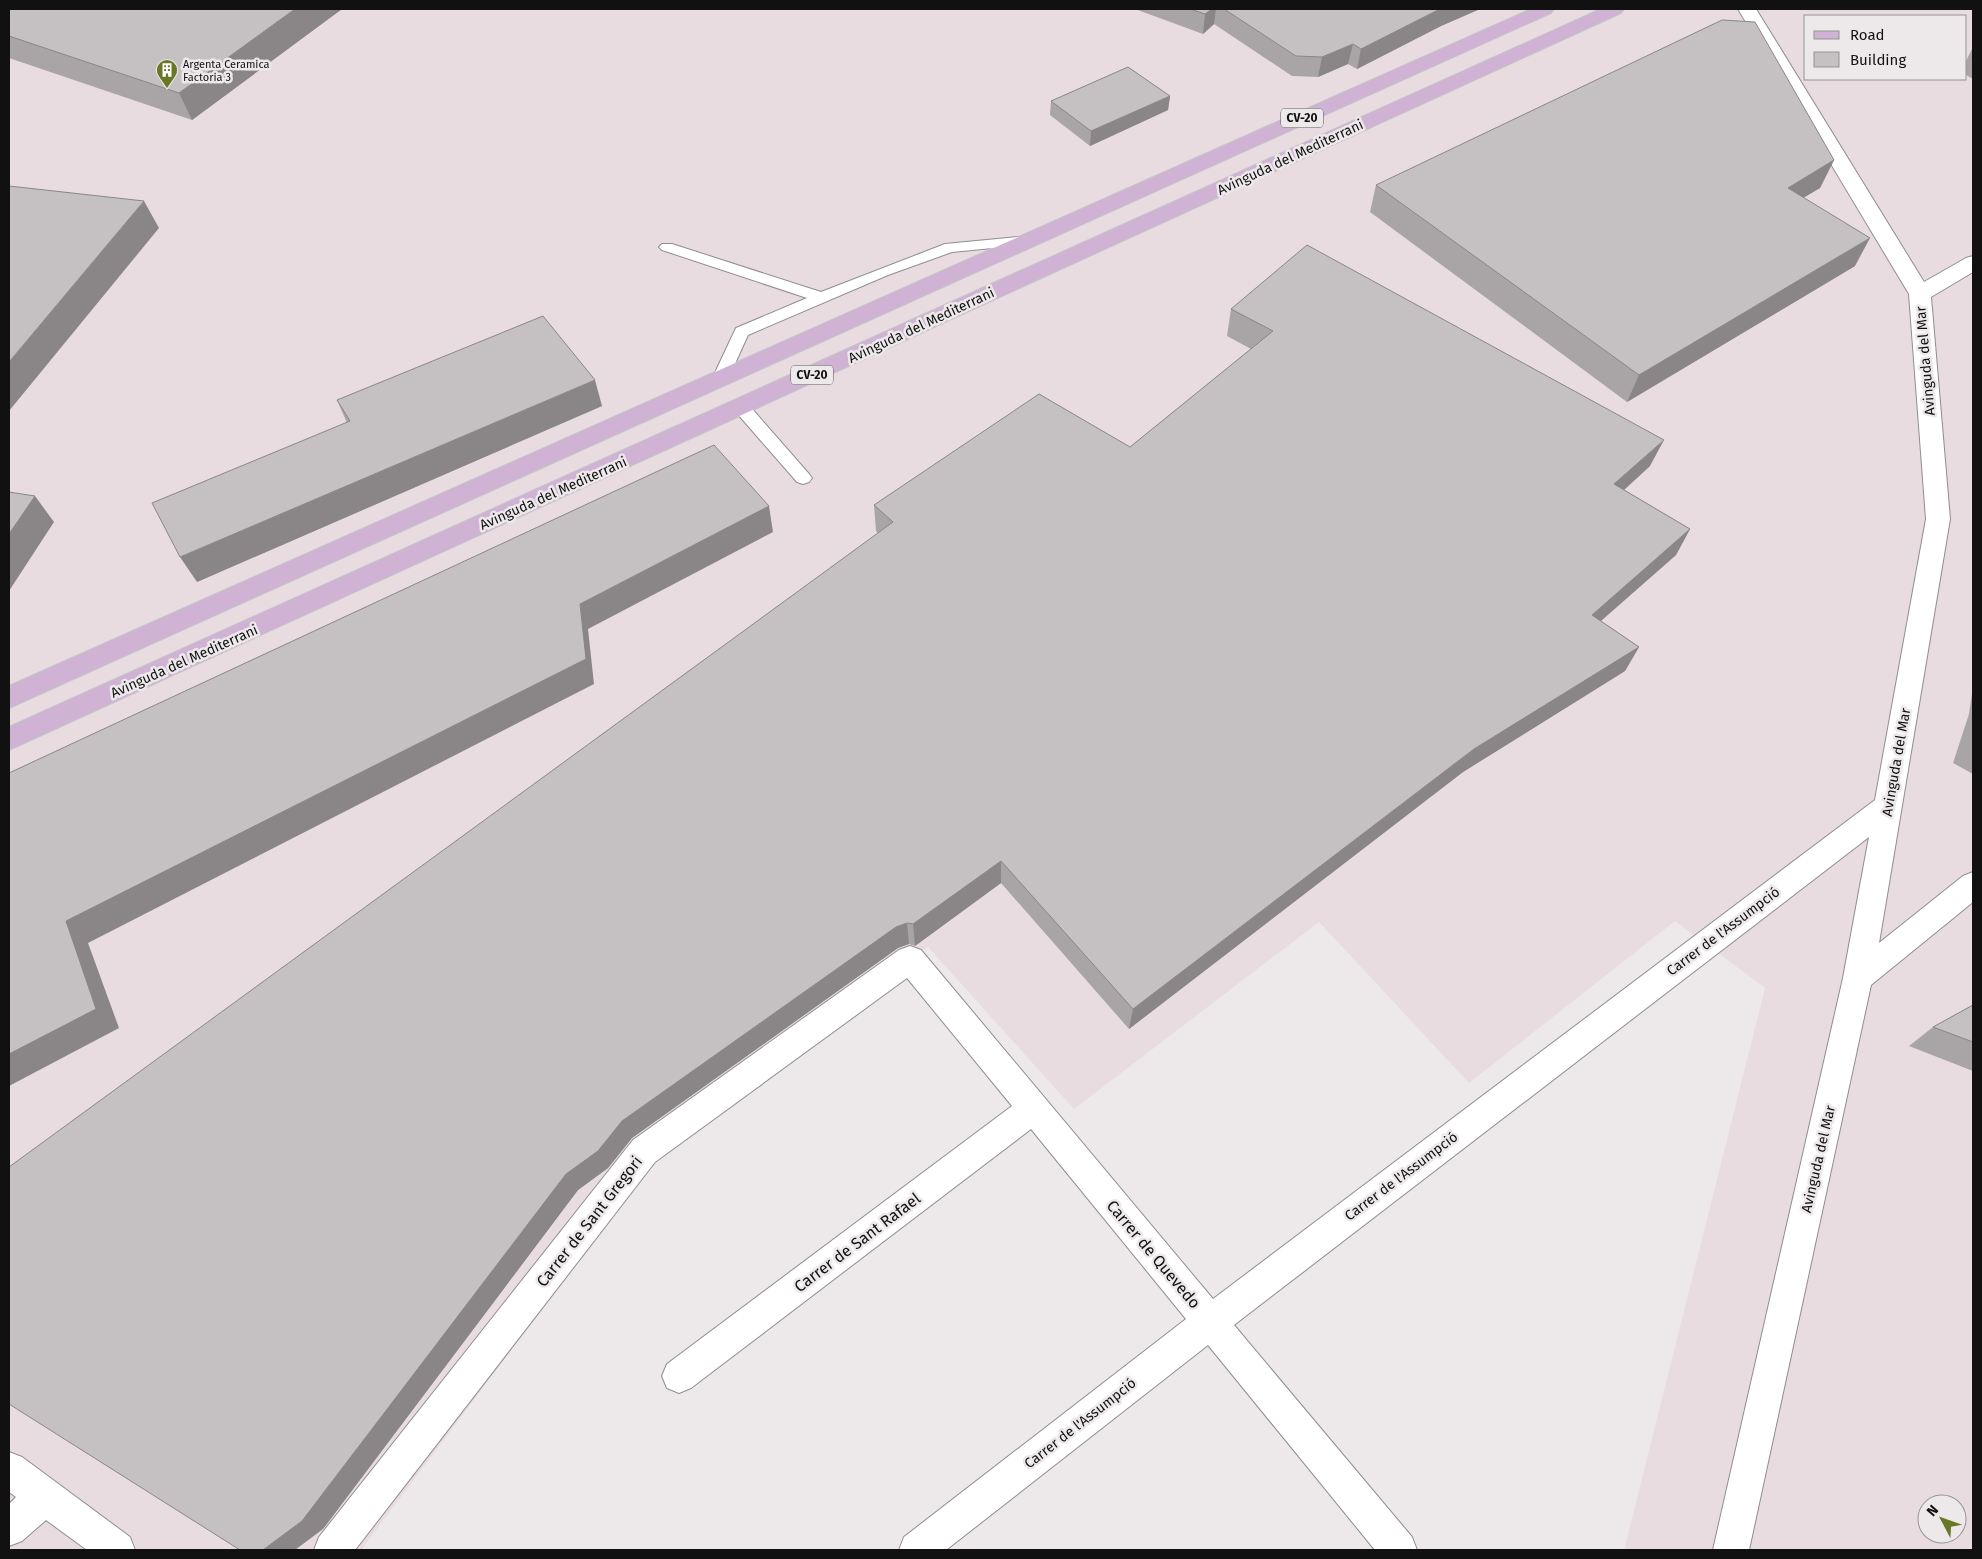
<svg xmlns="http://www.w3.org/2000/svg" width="1982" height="1559" font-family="'Fira Sans',sans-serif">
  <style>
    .built { fill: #e8dce1; fill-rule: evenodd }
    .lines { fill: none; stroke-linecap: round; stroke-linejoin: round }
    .lane-casing { stroke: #908d8e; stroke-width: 2 }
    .street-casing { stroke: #908d8e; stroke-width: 2 }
    .primary-casing { stroke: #c6c6c6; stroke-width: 2 }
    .lane { fill: #fff; fill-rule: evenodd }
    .street { fill: #fff; fill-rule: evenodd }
    .primary { fill: #cfb2d4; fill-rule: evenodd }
    .wall { fill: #a9a5a6 }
    .shaded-wall { fill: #8a8687 }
    .building { fill: #c5c0c1; stroke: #8a8687 }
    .labels { text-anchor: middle; stroke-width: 5; stroke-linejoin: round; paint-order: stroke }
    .far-poi-label { font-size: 11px; fill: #121111; stroke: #ede9eb; text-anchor: start }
    .shield { fill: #ede9eb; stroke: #545252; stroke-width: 1 }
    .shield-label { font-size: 12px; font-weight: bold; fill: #121111 }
    .street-label { font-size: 14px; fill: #121111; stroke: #ede9eb }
    .near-street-label { font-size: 16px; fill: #121111; stroke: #ede9eb }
  </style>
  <rect width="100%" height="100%" fill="#ede9eb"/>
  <!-- built -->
  <path class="built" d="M 9,9 L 1973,9 L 1973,1550 L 1624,1550 L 1765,988 L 1675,921 L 1469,1083 L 1319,922 L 1074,1109 L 928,947 L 657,1156 L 361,1550 L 9,1550 ZM 1806,16 L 1966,16 L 1966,79 L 1806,79 ZM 1927,1504 L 1957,1504 L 1957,1534 L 1927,1534 Z"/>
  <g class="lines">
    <!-- lane casing -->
    <g class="lane-casing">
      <path id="lane" d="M 1029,236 L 1034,238 L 1037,241 L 1034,244 L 952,252 L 888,275 L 748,335 L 728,379 L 726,383 L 720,385 L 714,383 L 712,379 L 736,328 L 807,298 L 662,250 L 659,247 L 662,244 L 672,244 L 821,292 L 945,244 Z
        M 741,401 L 747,403 L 809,474 L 812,478 L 809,482 L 803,484 L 797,482 L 735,411 L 733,407 L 735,403 Z"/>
    </g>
    <!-- street casing -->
    <g class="street-casing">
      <path id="street" d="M 1738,9 L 1756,9 L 1924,282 L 1966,258 L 1973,256 L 1973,272 L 1931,297 L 1950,519 L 1879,943 L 1963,876 L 1973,872 L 1973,902 L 1871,985 L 1749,1550 L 1713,1550 L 1843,978 L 1869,837 L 1234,1325 L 1412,1537 L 1417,1550 L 1375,1550 L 1208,1345 L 946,1550 L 899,1550 L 904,1537 L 1186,1319 L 1031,1129 L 691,1388 L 679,1393 L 667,1388 L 662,1376 L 667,1364 L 1012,1106 L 907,978 L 655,1162 L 355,1550 L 314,1550 L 319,1537 L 633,1140 L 899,950 L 910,946 L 921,950 L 1213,1299 L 1875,800 L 1926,519 L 1909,294 Z
        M 9,1452 L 22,1457 L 130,1537 L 135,1550 L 87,1550 L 46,1520 L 22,1541 L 9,1546 L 9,1504 L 16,1497 L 9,1492 Z"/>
    </g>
    <!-- primary casing -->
    <g class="primary-casing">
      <path id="primary" d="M 1531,9 L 1554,9 L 1551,13 L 9,708 L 9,686 Z
        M 1601,9 L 1624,9 L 1621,13 L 9,750 L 9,727 Z"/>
    </g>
    <!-- lane -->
    <use href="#lane" class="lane"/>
    <!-- street -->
    <use href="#street" class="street"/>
    <!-- primary -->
    <use href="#primary" class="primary"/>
  </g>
  <!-- wall -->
  <path class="wall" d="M 9,9 L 342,9 L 192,120 L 9,58 Z
    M 1135,9 L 1480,9 L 1441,26 L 1357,69 L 1348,64 L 1318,77 L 1292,76 L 1214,24 L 1203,34 Z
    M 1973,47 L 1973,79 L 1966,75 L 1966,61 Z
    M 1170,96 L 1168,110 L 1090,146 L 1050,115 L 1051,101 Z
    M 1834,160 L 1820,188 L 1803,198 L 1855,266 L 1627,402 L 1370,212 L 1376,185 Z
    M 1231,309 L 1650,466 L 1624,490 L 1690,529 L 1676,555 L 1601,621 L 1639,647 L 1625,671 L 1463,772 L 1129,1029 L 1001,883 L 915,946 L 909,944 L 898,948 L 632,1138 L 608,1168 L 578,1190 L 323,1529 L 878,533 L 876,531 L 874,505 L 1130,447 L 1251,349 L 1227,336 Z
    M 337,400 L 602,406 L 197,582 L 347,423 Z
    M 1973,687 L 1973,774 L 1953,763 L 1969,714 Z
    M 1973,1005 L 1973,1071 L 1909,1046 L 1933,1027 Z"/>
  <!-- shaded-wall -->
  <path class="shaded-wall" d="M 295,9 L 342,9 L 192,120 L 179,93 Z
    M 1212,9 L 1216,9 L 1214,24 L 1203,34 L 1205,14 Z
    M 1440,9 L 1480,9 L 1441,26 L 1357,69 L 1361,49 Z
    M 1353,44 L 1348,64 L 1318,77 L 1322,57 Z
    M 1170,96 L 1168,110 L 1090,146 L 1091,131 Z
    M 1834,160 L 1820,188 L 1774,215 L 1788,188 Z
    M 144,201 L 159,228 L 9,411 L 9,362 Z
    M 1870,238 L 1855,266 L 1627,402 L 1639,375 Z
    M 595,380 L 602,406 L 197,582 L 180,557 Z
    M 1664,440 L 1650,466 L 1602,510 L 1614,484 Z
    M 35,496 L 54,522 L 9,591 L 9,534 Z
    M 769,506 L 773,532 L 588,629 L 594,684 L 88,943 L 119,1028 L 9,1086 L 9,1054 L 66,921 L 580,604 Z
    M 1690,529 L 1676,555 L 1579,640 L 1592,615 Z
    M 1639,647 L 1625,671 L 1463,772 L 1129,1029 L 1133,1009 L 1474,749 Z
    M 1001,861 L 1001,883 L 915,946 L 913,924 Z
    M 907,923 L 909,944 L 898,948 L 632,1138 L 608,1168 L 578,1190 L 323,1529 L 295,1550 L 263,1550 L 566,1174 L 622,1121 L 896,927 Z"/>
  <!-- building -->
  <path class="building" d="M 9,9 L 295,9 L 179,93 L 9,36 Z
    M 1190,9 L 1212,9 L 1205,14 Z
    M 1224,9 L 1440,9 L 1361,49 L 1353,44 L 1322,57 L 1296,56 Z
    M 1722,20 L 1755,22 L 1834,160 L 1788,188 L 1870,238 L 1639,375 L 1376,185 Z
    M 1128,67 L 1170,96 L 1091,131 L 1051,101 Z
    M 9,186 L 144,201 L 9,362 Z
    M 1307,245 L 1664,440 L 1614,484 L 1690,529 L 1592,615 L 1639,647 L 1474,749 L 1133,1009 L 1001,861 L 913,924 L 907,923 L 896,927 L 622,1121 L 598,1151 L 566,1174 L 302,1521 L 263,1550 L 240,1550 L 9,1404 L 9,1167 L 893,522 L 874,505 L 1039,394 L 1130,447 L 1273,331 L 1231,309 Z
    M 543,316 L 595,380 L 180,557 L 152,503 L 350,421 L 337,400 Z
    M 714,445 L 769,506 L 580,604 L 586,659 L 66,921 L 96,1009 L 9,1054 L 9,773 Z
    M 9,492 L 35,496 L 9,534 Z
    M 1973,1005 L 1973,1042 L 1933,1027 Z"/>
  <!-- icons -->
  <defs>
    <g id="building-pin" transform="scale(1.125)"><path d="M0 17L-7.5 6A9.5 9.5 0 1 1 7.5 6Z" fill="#697826" stroke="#ede9eb"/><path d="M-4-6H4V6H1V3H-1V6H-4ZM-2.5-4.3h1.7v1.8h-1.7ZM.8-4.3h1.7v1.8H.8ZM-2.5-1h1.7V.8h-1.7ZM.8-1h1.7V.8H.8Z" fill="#fff"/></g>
  </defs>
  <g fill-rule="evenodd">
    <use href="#building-pin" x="167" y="70"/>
  </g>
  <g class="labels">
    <!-- far-poi labels -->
    <g class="far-poi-label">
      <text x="183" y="68">Argenta Ceramica<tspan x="183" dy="13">Factoria 3</tspan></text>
    </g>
    <!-- shield labels -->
    <g class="shield">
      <rect x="1281" y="108.5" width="42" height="19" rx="4"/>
      <rect x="791" y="365.5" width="42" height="19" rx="4"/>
    </g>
    <g class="shield-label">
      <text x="1302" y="122">CV-20</text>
      <text x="812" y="379">CV-20</text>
    </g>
    <!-- street labels -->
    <g class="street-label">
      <text transform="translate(1290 157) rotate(-25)" y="5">Avinguda del Mediterrani</text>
      <text transform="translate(921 325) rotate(-25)" y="5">Avinguda del Mediterrani</text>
      <text transform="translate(1925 361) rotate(-95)" y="5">Avinguda del Mar</text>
      <text transform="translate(553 493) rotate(-24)" y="5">Avinguda del Mediterrani</text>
      <text transform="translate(184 661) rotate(-24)" y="5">Avinguda del Mediterrani</text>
      <text transform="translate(1896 762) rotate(-80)" y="5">Avinguda del Mar</text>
      <text transform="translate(1723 931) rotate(-37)" y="5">Carrer de l'Assumpció</text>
      <text transform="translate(1818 1159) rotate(-77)" y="5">Avinguda del Mar</text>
      <text transform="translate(1401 1176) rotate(-37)" y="5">Carrer de l'Assumpció</text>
      <text transform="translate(1080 1423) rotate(-38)" y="5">Carrer de l'Assumpció</text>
    </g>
    <!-- near-street labels -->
    <g class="near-street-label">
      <text transform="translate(589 1221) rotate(-52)" y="6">Carrer de Sant Gregori</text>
      <text transform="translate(857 1242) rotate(-37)" y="6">Carrer de Sant Rafael</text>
      <text transform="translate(1154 1254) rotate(50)" y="6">Carrer de Quevedo</text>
    </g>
  </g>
  <!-- border -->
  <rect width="1982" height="1559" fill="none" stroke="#121111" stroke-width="20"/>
  <!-- legend -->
  <rect x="1804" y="15" width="162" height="65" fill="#ede9eb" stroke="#959394"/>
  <rect x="1814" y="31" width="25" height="8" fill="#cfb2d4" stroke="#959394"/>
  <text x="1850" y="40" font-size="15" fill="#121111">Road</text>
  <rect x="1814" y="52" width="25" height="15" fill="#c5c0c1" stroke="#959394"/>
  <text x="1850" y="65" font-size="15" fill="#121111">Building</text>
  <!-- north arrow -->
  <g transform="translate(1942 1519) rotate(311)"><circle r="24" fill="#ede9eb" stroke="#959394"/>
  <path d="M0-4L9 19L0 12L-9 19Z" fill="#697826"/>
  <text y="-8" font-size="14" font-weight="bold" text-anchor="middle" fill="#121111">N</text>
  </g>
</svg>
